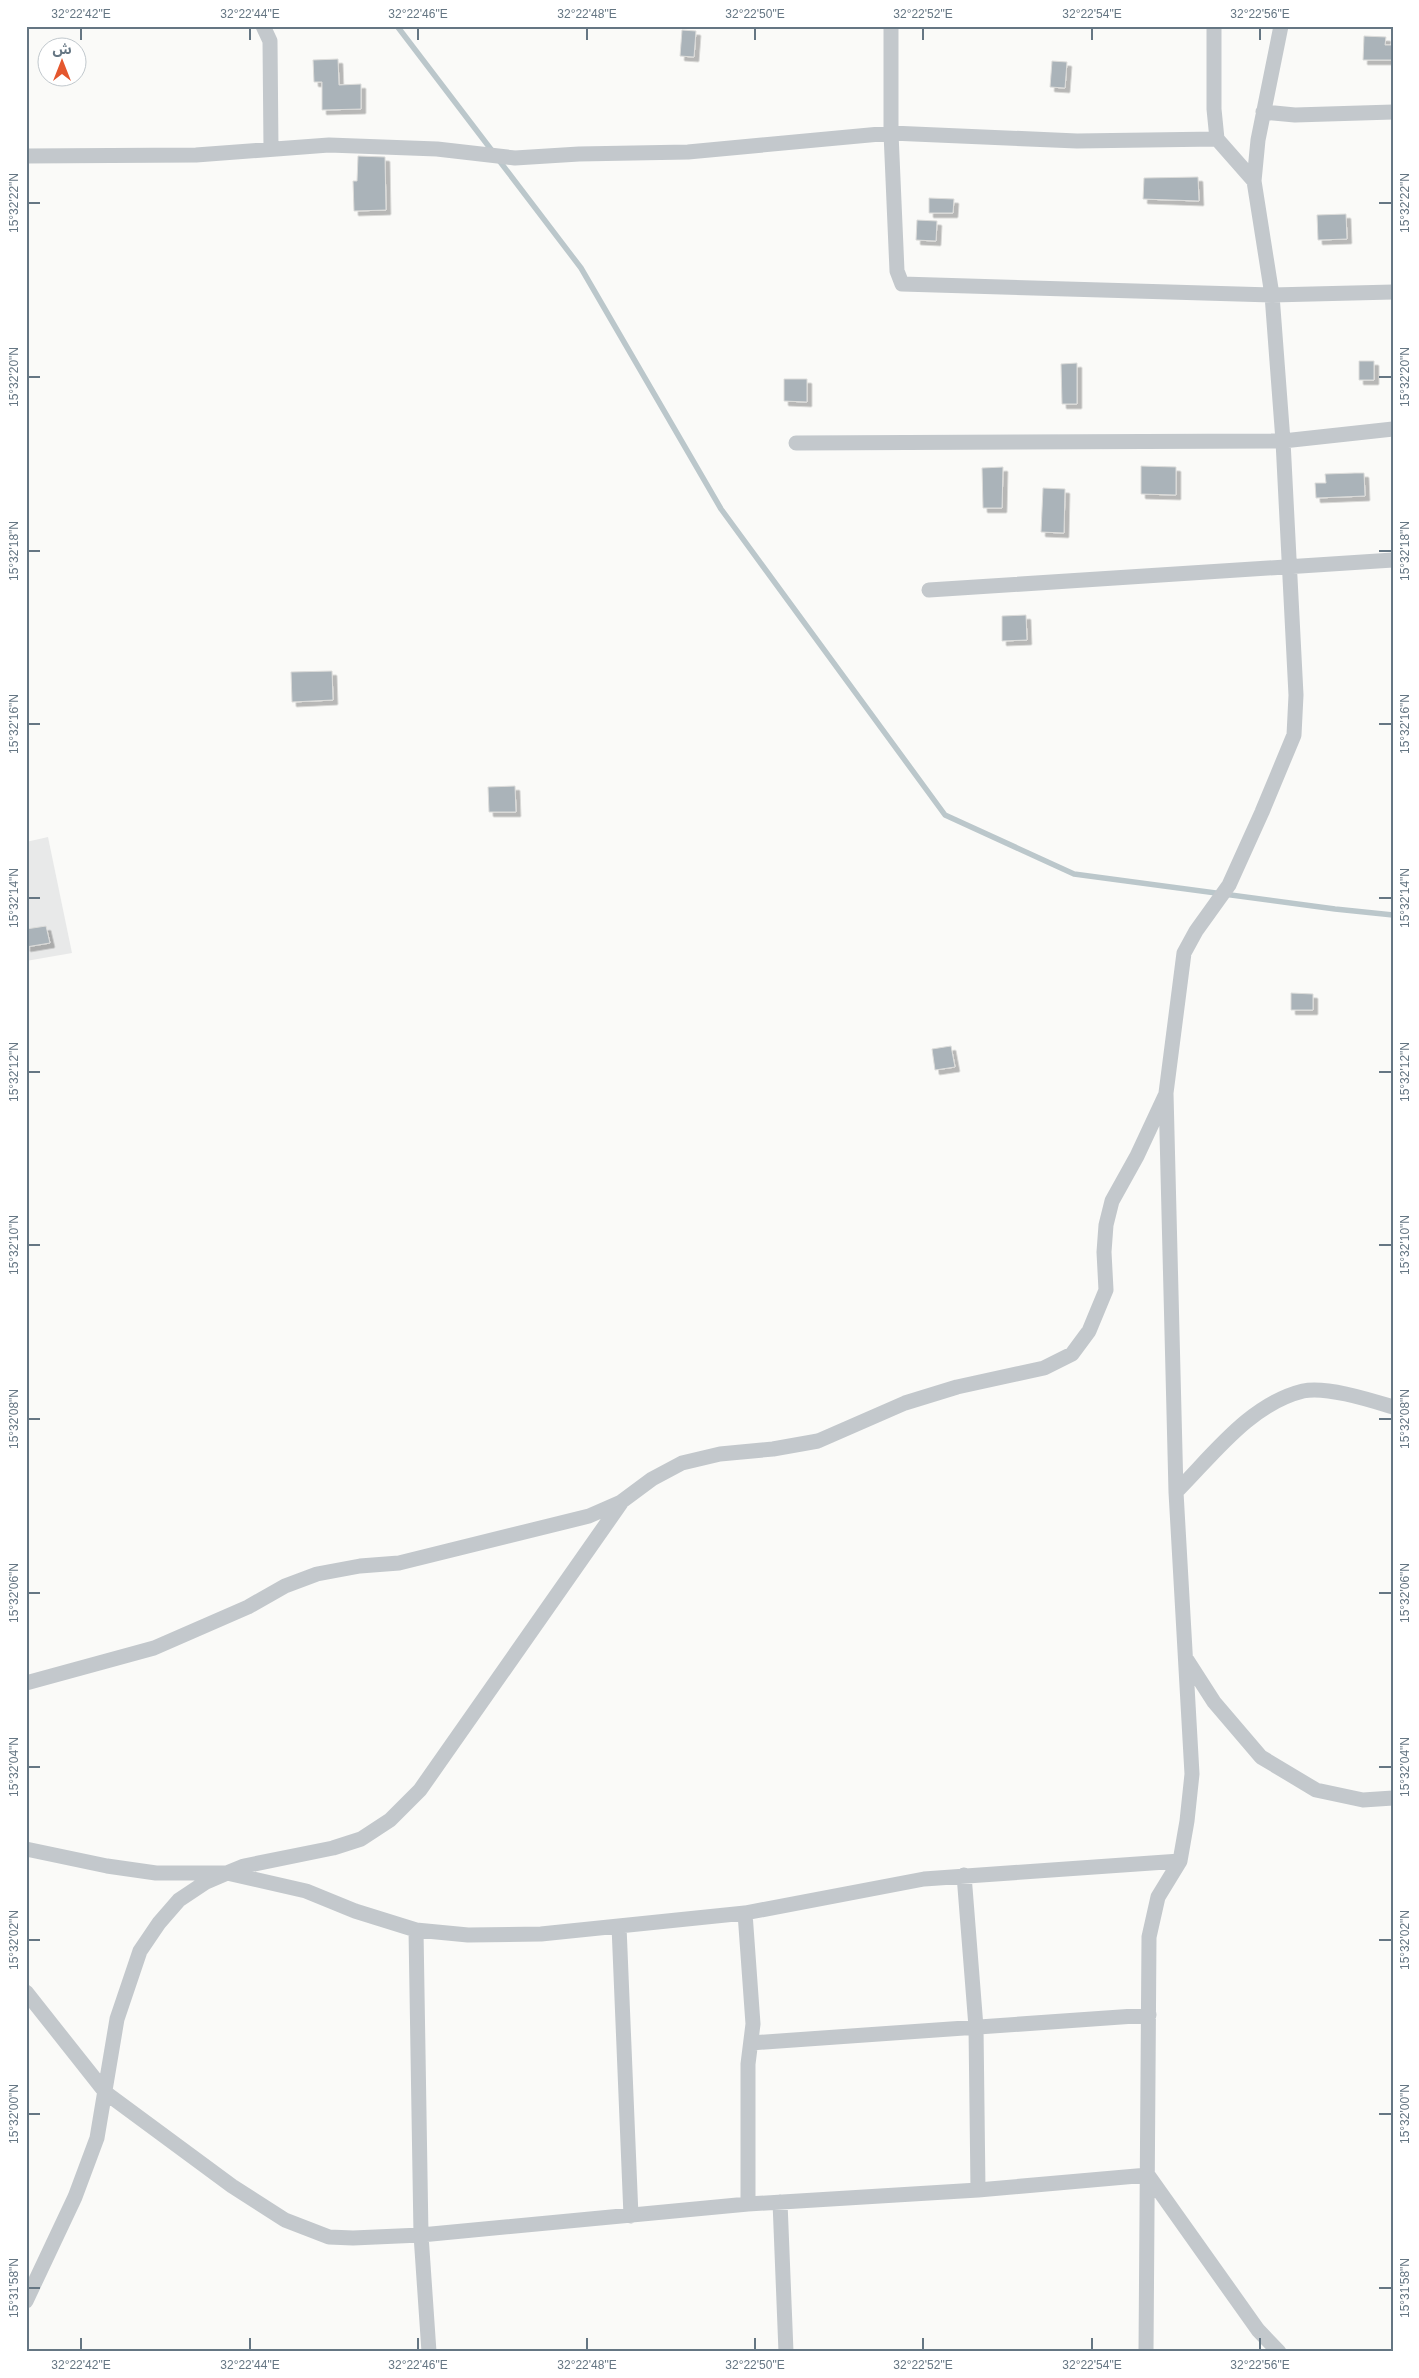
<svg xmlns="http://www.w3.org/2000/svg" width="1419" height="2378" font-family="Arial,'Noto Sans Arabic',sans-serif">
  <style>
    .built { fill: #e8e9e9 }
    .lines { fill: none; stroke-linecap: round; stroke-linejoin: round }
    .stream { stroke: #bbc7cb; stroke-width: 5.5 }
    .building { fill: #aab3b9; stroke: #dcdcda; filter: url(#shadow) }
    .minor { stroke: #c3c8cc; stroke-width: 15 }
    .ticks { fill: none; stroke: #657683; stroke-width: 2 }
    .neatline { fill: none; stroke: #657683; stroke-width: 2 }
    .ticks-label { font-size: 12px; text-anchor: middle; fill: #657683 }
  </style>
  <defs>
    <filter id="shadow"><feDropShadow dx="4.5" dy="4.5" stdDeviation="0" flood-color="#0004"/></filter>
  </defs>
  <rect width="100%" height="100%" fill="#fafaf8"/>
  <!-- built -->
  <path class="built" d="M 48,837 L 72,953 L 26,961 L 26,842 Z"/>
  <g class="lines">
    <!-- stream -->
    <path class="stream" d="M 397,26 L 493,152
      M 498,159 L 581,268 L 721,509 L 945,815 L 1074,874 L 1335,909 L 1393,915"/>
  </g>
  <!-- building -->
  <path class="building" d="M 682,30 L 696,31 L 694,57 L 680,56 Z
    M 1364,36 L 1386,37 L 1385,45 L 1393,45 L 1393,60 L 1363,60 Z
    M 338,59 L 339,85 L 361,84 L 361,109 L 322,110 L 322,82 L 314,82 L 313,60 Z
    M 1052,61 L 1067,62 L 1065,88 L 1050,87 Z
    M 358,156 L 385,157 L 386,210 L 354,211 L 353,181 L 357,181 Z
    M 1198,177 L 1199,201 L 1143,199 L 1144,178 Z
    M 929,198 L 954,199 L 953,213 L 929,213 Z
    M 1346,214 L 1347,239 L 1318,240 L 1317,215 Z
    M 917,220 L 937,221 L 936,241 L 916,240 Z
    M 1359,361 L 1374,361 L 1374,380 L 1359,380 Z
    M 1077,363 L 1077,404 L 1062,404 L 1061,364 Z
    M 784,379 L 807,379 L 807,402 L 784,401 Z
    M 1141,466 L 1176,467 L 1176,495 L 1141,494 Z
    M 1003,467 L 1002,508 L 983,508 L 982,468 Z
    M 1355,473 L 1364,473 L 1365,496 L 1316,498 L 1315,483 L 1326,483 L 1325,474 Z
    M 1043,488 L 1065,489 L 1064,533 L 1041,532 Z
    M 1026,615 L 1027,640 L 1002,641 L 1002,616 Z
    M 332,671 L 333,700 L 292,702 L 291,672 Z
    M 515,786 L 516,812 L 489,812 L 488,787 Z
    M 46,926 L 50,943 L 26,947 L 26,929 Z
    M 1291,993 L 1313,994 L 1313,1010 L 1291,1010 Z
    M 951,1046 L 955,1067 L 935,1070 L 932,1049 Z"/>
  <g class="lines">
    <!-- minor -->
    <path class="minor" d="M 263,26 L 270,41 L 271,149
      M 891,26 L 891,133 L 897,271 L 902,284 L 1272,295 L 1393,292
      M 1263,112 L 1295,115 L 1393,112
      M 26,156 L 196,155 L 329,145 L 437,149 L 515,158 L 579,154 L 688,152 L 891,133 L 1077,141 L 1217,139
      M 1254,181 L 1258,140 L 1281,26
      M 796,443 L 1283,441 L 1393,429
      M 929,590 L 1393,560
      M 1176,1492 C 1213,1455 1250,1404 1303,1391 C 1326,1386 1370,1400 1393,1407
      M 1187,1660 L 1214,1702 L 1261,1757 L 1316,1790 L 1363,1800 L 1393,1798
      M 26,1683 L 154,1648 L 248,1607 L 285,1586 L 317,1574 L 360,1566 L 399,1563 L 589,1516 L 621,1502 L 652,1479 L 682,1463 L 720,1454 L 773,1449 L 818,1441 L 905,1403 L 957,1387 L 1044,1368 L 1072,1354 L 1089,1331 L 1106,1290 L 1104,1252 L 1106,1225 L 1112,1201 L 1137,1156 L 1165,1096
      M 26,1849 L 107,1866 L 156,1873 L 227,1873 L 306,1891 L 355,1911 L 416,1930 L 468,1935 L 541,1934 L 745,1913 L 924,1879 L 1180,1861
      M 964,1875 L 976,2027 L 978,2190
      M 745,1913 L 753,2024 L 748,2064 L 748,2204
      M 619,1926 L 631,2216
      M 416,1930 L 421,2235 L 429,2352
      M 26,1992 L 106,2093 L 232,2186 L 285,2220 L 329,2237 L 353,2238 L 421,2235 L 748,2204 L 978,2190 L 1148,2175 L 1258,2330 L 1279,2352
      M 751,2043 L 1149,2015
      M 780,2202 L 786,2352
      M 26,2301 L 75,2197 L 97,2138 L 117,2019 L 140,1951 L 159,1923 L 179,1900 L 206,1882 L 227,1873 L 244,1866 L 333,1848 L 361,1839 L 390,1820 L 420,1790 L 621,1503
      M 1146,2352 L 1149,1937 L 1158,1897 L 1180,1861 L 1187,1821 L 1192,1774 L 1176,1492 L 1166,1093 L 1184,953 L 1196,931 L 1229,885 L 1262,812 L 1294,735 L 1296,695 L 1283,441 L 1272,295 L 1254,181 L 1217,139 L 1214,109 L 1214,26"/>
  </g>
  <!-- ticks -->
  <path class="ticks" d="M 81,28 L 81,40M 250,28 L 250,40M 418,28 L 418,40M 587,28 L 587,40M 755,28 L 755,40M 923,28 L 923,40M 1092,28 L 1092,40M 1260,28 L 1260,40M 28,203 L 40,203M 1379,203 L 1392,203M 28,377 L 40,377M 1379,377 L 1392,377M 28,551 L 40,551M 1379,551 L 1392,551M 28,724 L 40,724M 1379,724 L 1392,724M 28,898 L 40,898M 1379,898 L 1392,898M 28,1072 L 40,1072M 1379,1072 L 1392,1072M 28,1245 L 40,1245M 1379,1245 L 1392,1245M 28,1419 L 40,1419M 1379,1419 L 1392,1419M 28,1593 L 40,1593M 1379,1593 L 1392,1593M 28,1767 L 40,1767M 1379,1767 L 1392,1767M 28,1940 L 40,1940M 1379,1940 L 1392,1940M 28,2114 L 40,2114M 1379,2114 L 1392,2114M 28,2288 L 40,2288M 1379,2288 L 1392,2288M 81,2338 L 81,2350M 250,2338 L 250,2350M 418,2338 L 418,2350M 587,2338 L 587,2350M 755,2338 L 755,2350M 923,2338 L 923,2350M 1092,2338 L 1092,2350M 1260,2338 L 1260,2350"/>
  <!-- border -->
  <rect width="1419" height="2378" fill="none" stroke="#ffffff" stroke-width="55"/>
  <!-- north arrow -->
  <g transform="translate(62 62)"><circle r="24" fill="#ffffff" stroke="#c1c8cd"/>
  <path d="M0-4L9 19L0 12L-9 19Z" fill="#e4572e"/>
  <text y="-8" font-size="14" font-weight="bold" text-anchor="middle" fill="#657683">ش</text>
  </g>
  <rect x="28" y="28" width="1364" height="2322" class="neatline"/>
  <g class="ticks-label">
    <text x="81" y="18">32°22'42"E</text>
    <text x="250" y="18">32°22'44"E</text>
    <text x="418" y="18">32°22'46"E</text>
    <text x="587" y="18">32°22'48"E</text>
    <text x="755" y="18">32°22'50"E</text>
    <text x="923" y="18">32°22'52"E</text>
    <text x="1092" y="18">32°22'54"E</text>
    <text x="1260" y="18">32°22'56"E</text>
    <text transform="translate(14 203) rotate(-90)" y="4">15°32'22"N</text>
    <text transform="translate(1405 203) rotate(-90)" y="4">15°32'22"N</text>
    <text transform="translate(14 377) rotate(-90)" y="4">15°32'20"N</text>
    <text transform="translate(1405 377) rotate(-90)" y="4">15°32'20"N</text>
    <text transform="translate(14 551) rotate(-90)" y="4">15°32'18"N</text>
    <text transform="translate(1405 551) rotate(-90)" y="4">15°32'18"N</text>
    <text transform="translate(14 724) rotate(-90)" y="4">15°32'16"N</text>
    <text transform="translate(1405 724) rotate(-90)" y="4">15°32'16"N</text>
    <text transform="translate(14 898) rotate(-90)" y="4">15°32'14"N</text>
    <text transform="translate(1405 898) rotate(-90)" y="4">15°32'14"N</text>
    <text transform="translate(14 1072) rotate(-90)" y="4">15°32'12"N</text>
    <text transform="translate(1405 1072) rotate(-90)" y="4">15°32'12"N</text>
    <text transform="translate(14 1245) rotate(-90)" y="4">15°32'10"N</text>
    <text transform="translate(1405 1245) rotate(-90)" y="4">15°32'10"N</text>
    <text transform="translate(14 1419) rotate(-90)" y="4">15°32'08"N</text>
    <text transform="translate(1405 1419) rotate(-90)" y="4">15°32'08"N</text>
    <text transform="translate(14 1593) rotate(-90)" y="4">15°32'06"N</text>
    <text transform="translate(1405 1593) rotate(-90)" y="4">15°32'06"N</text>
    <text transform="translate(14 1767) rotate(-90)" y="4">15°32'04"N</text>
    <text transform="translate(1405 1767) rotate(-90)" y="4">15°32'04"N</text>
    <text transform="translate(14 1940) rotate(-90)" y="4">15°32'02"N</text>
    <text transform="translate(1405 1940) rotate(-90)" y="4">15°32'02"N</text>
    <text transform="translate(14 2114) rotate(-90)" y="4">15°32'00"N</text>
    <text transform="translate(1405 2114) rotate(-90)" y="4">15°32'00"N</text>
    <text transform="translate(14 2288) rotate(-90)" y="4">15°31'58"N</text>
    <text transform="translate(1405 2288) rotate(-90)" y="4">15°31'58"N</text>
    <text x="81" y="2369">32°22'42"E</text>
    <text x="250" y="2369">32°22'44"E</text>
    <text x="418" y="2369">32°22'46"E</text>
    <text x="587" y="2369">32°22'48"E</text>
    <text x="755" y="2369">32°22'50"E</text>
    <text x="923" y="2369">32°22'52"E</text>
    <text x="1092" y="2369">32°22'54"E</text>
    <text x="1260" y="2369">32°22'56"E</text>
  </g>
</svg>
